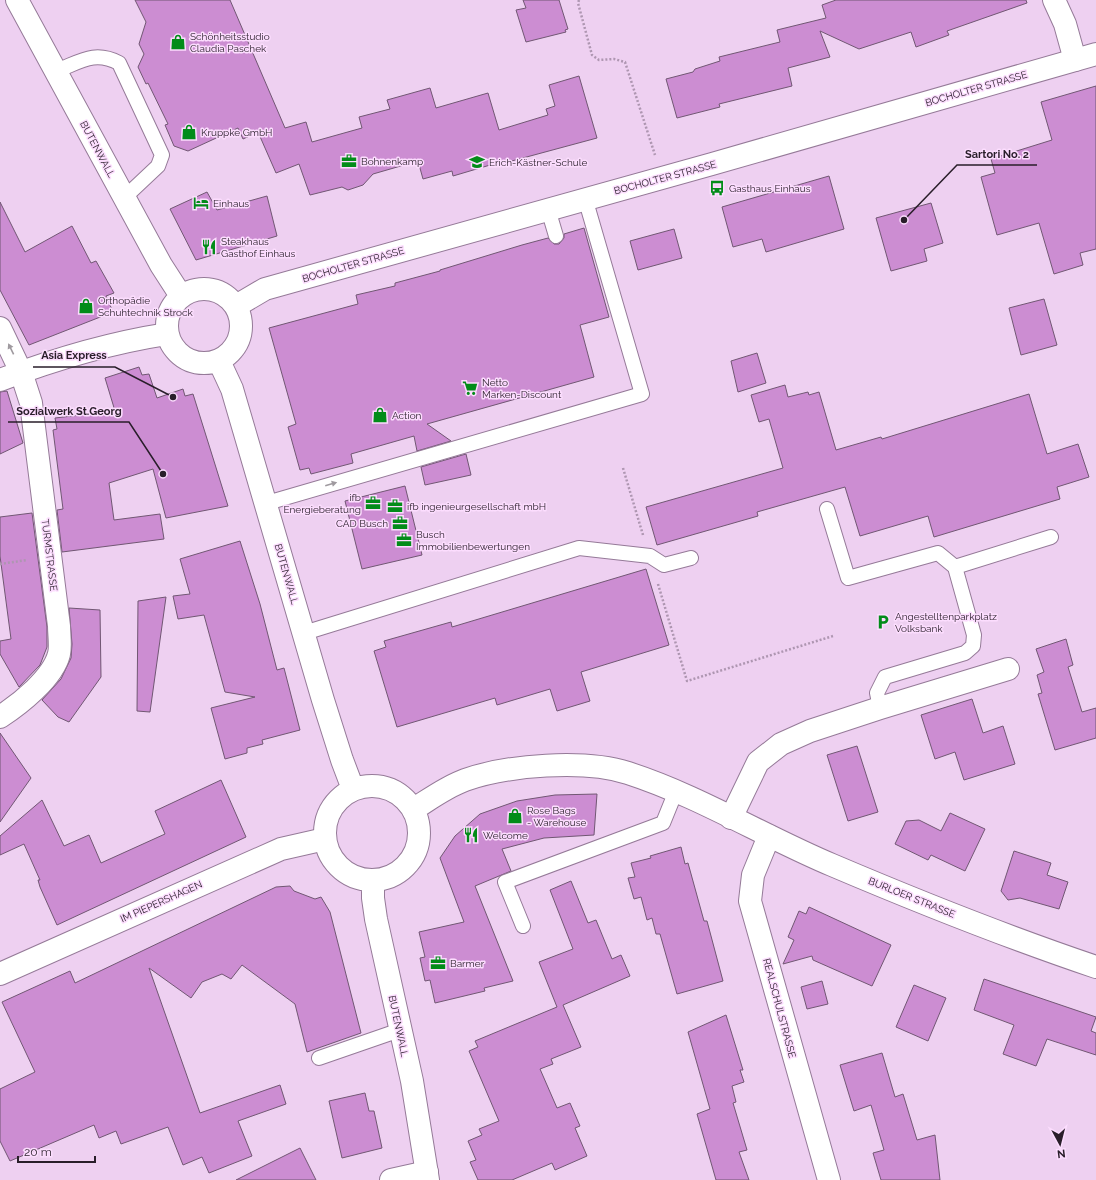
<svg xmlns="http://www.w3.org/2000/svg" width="1096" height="1180" font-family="Raleway,sans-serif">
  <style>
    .building { fill: #cc8dd2; stroke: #715773 }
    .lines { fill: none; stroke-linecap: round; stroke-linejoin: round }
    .service-casing { stroke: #957a98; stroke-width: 16 }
    .minor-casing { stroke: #957a98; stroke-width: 24 }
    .tertiary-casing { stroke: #957a98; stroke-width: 24 }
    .secondary-casing { stroke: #957a98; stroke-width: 24 }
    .path { stroke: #ae96b1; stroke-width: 2.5; stroke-dasharray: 2 2; stroke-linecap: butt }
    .service { stroke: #fff; stroke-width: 14 }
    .minor { stroke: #fff; stroke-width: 22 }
    .tertiary { stroke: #fff; stroke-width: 22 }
    .secondary { stroke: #fff; stroke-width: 22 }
    .oneway { fill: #9f9a9f }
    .labels { text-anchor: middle; stroke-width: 3; stroke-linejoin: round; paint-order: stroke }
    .poi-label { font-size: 10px; fill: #291e2a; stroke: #fcddfe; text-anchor: start }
    .street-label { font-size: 10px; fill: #291e2a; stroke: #fcddfe }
    .leader { fill: none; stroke: #291e2a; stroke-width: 1.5 }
    .callout-dot { fill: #291e2a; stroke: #fcddfe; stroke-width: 1.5 }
    .callout-label { font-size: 11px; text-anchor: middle; font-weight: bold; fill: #291e2a; stroke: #fcddfe; stroke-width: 3; stroke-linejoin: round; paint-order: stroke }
  </style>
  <rect width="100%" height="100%" fill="#eed0f1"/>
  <!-- building -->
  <path class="building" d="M 135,0 L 230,0 L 285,128 L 306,122 L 312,142 L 362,128 L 359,117 L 390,109 L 387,100 L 430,88 L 436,108 L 488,93 L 499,130 L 548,115 L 546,109 L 555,106 L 549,85 L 579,76 L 597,138 L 508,162 L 507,160 L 453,176 L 452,171 L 423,179 L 418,161 L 373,174 L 363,185 L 348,190 L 342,187 L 310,195 L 299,164 L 276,173 L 258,132 L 243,139 L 238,128 L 188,151 L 174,146 L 165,125 L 168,124 L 148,83 L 146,84 L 138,67 L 144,54 L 139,44 L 146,22 Z
    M 523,0 L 559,0 L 568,29 L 565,30 L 566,32 L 526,42 L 516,10 L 526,8 Z
    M 836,0 L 1026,0 L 1027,3 L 947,31 L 949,35 L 916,47 L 911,32 L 859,49 L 820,31 L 830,57 L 788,68 L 792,86 L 719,104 L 720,107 L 677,118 L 666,79 L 693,72 L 695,69 L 720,61 L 719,57 L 780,42 L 777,30 L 826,18 L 822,5 Z
    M 1096,86 L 1096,249 L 1080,253 L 1083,265 L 1054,274 L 1039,223 L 997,235 L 981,177 L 995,173 L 991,159 L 1052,140 L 1041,102 Z
    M 829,176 L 844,229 L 766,252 L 762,239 L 733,247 L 722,207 Z
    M 207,192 L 217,210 L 267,196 L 277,236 L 196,260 L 170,209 Z
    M 0,202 L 25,252 L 72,226 L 91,263 L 96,261 L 114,293 L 106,296 L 113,312 L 29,345 L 0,290 Z
    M 931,203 L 943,243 L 924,249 L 927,261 L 891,271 L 876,218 Z
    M 584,228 L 609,317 L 580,325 L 594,377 L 427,424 L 451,441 L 417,451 L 414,436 L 351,454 L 353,463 L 311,474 L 309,468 L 300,470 L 288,427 L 296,424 L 269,328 L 358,304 L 356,295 L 395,286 L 395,283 L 440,271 L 440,270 L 522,245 L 548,238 L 554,244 L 559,244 L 564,238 L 564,234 Z
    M 674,229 L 682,258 L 638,270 L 630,241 Z
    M 1044,299 L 1057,345 L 1021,355 L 1009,308 Z
    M 757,353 L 766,383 L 738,392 L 731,361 Z
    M 139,367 L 142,375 L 149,374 L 157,398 L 183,389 L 185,396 L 193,394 L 228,506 L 166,518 L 153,469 L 109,483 L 114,520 L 160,514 L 164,539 L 62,552 L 57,510 L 63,509 L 53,430 L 57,429 L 55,418 L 115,411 L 105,378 Z
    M 785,385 L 788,397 L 808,392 L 809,395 L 819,392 L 836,450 L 881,437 L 882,439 L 1029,394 L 1047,454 L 1078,444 L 1089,477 L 1057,487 L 1060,499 L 934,537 L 928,516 L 860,536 L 845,487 L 757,512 L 758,516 L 657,545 L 646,507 L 783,468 L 769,419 L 759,422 L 751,395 Z
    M 7,391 L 23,443 L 0,454 L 0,392 Z
    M 466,454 L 471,475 L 425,485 L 421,467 Z
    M 405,486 L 422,555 L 362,569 L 345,501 Z
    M 32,513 L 47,627 L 47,647 L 40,665 L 19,687 L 0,654 L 0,641 L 11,639 L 0,556 L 0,517 Z
    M 240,541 L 260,604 L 277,670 L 284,668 L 300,730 L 262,740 L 263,744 L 247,748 L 247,753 L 225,759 L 211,708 L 255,697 L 225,692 L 204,615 L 178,619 L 173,596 L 190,594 L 180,559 Z
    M 646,569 L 669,645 L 581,672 L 590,701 L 557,711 L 550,689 L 497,705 L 495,698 L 397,727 L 374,651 L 386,647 L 384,641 L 451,622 L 452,627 Z
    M 166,597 L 150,712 L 137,711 L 138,601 Z
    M 69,608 L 100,610 L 101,677 L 69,722 L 58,717 L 42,700 L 61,679 L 71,658 L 72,644 Z
    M 1066,639 L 1073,665 L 1068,667 L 1082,712 L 1096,708 L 1096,738 L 1055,750 L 1038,694 L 1042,693 L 1037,675 L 1044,672 L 1036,649 Z
    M 972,699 L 983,733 L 1003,726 L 1015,764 L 964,780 L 955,752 L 935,759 L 921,715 Z
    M 0,733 L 31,778 L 0,822 Z
    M 857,746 L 878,812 L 848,821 L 827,755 Z
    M 221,780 L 246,837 L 57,925 L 40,887 L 38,880 L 40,880 L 24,844 L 0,855 L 0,836 L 42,800 L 64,846 L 89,835 L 101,863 L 165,834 L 155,811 Z
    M 597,794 L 594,835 L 544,838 L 502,849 L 511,871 L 475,886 L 513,981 L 484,988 L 485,991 L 435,1003 L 430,980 L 425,981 L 420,958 L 425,957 L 419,932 L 464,922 L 440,858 L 455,836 L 480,814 L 517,801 L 555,795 Z
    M 950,813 L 985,829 L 965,871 L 931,855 L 928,860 L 895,844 L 906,821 L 919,820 L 941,831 Z
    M 681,847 L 685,864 L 688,863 L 704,921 L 707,921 L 723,981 L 677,994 L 660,934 L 656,934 L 652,918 L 647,920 L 641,897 L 634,899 L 628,878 L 635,877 L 631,863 L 651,858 L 650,856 Z
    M 1014,851 L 1051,863 L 1047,875 L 1068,882 L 1059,909 L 1020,898 L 1008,900 L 1001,891 Z
    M 571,881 L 588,923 L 596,920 L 612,959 L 621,955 L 630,976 L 563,1005 L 581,1047 L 551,1059 L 553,1064 L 540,1069 L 557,1108 L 570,1103 L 580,1126 L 575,1128 L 587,1156 L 555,1170 L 552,1163 L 512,1180 L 478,1180 L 470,1162 L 476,1160 L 468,1141 L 482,1135 L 479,1129 L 499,1121 L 469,1051 L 478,1047 L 475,1041 L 557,1007 L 539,962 L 573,949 L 550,890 Z
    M 290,886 L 294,891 L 315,899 L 321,897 L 330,912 L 361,1033 L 307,1052 L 295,1004 L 242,965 L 231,979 L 222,974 L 202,982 L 191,998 L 149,968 L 200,1113 L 280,1085 L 286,1104 L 238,1121 L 252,1156 L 209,1173 L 202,1157 L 183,1165 L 168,1127 L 121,1144 L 116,1131 L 99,1138 L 94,1125 L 10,1161 L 0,1141 L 0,1089 L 35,1072 L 2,1002 L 70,971 L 75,983 L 276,887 Z
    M 809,907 L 891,945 L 872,986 L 813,960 L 812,956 L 783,964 L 794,940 L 788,937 L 799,911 L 806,914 Z
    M 984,979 L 1096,1017 L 1091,1031 L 1096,1033 L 1096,1055 L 1047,1039 L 1036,1066 L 1003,1054 L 1014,1025 L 974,1010 Z
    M 822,981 L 828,1004 L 807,1009 L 801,987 Z
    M 914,985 L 946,998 L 928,1041 L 896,1027 Z
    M 726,1015 L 743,1070 L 740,1070 L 744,1082 L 732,1086 L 736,1102 L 733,1103 L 747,1150 L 739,1152 L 749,1180 L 716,1180 L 697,1114 L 710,1109 L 688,1032 Z
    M 882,1053 L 895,1097 L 903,1094 L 917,1140 L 935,1135 L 940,1180 L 881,1180 L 873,1153 L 884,1150 L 871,1105 L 854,1111 L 840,1065 Z
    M 365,1093 L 369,1111 L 374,1111 L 382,1148 L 342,1158 L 329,1101 Z
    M 300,1148 L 316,1180 L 236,1180 Z"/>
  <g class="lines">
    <!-- service casing -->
    <g class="service-casing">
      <path id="service" d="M 56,71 C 80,62 94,50 119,63 L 162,155 L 158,166 L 124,198
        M 548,209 L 556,236
        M 267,503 L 642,394 L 585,198
        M 827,509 L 848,578 L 938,553 L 955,567
        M 304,633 L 579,548 L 650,556 L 664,565 L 691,558
        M 880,708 L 877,693 L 885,677 L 965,653 L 973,646 L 974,635 L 955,567 L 1051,537
        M 523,926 L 505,882 L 663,823 L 676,791
        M 319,1058 L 400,1030"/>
    </g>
    <!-- minor casing -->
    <g class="minor-casing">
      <path id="minor" d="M 1054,0 L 1065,24 L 1075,60
        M 0,328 L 21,372 L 31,403 L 59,626 C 59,635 61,646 59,654 C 53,678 20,704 0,717
        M 0,380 C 55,359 109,343 167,334
        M 731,818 L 758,762 L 781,744 L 810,731 L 880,708 L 1008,669
        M 769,836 L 753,875 L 750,901 L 829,1180
        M 0,974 L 281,849 L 325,839
        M 391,1180 L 427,1172"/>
    </g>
    <!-- tertiary casing -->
    <g class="tertiary-casing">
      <path id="tertiary" d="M 236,306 L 265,289 L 712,164 L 1096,54"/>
    </g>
    <!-- secondary casing -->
    <g class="secondary-casing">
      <path id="secondary" d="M 17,0 L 161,265 L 181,296
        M167 326a37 37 0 1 1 74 0a37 37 0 1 1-74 0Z
        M 219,361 L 232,389 L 323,700 L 342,760 L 353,789
        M325 833a47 47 0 1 1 94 0a47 47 0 1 1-94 0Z
        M 414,809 C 430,799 446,787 465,780 C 508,765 584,759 628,773 C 699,796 763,836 832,865 C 919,902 1007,937 1096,967
        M 373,880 L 373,898 L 376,919 L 412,1081 L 428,1180"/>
    </g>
    <!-- path -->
    <path class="path" d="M 579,0 L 578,3 L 592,55 L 599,60 L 614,59 L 625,62 L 655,155
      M 623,468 L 643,535
      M 0,564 L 27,560
      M 658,584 L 687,681 L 833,636"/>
    <!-- service -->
    <use href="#service" class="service"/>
    <!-- minor -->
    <use href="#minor" class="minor"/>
    <!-- tertiary -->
    <use href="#tertiary" class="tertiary"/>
    <!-- secondary -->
    <use href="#secondary" class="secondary"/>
  </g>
  <!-- one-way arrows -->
  <defs><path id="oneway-solid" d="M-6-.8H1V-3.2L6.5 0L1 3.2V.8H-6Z"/></defs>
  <g class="oneway">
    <use href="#oneway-solid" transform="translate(11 349) rotate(-116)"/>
    <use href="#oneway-solid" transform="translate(331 484) rotate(-16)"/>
  </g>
  <!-- icons -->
  <defs>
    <g id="shop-bare" transform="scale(1.2)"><path d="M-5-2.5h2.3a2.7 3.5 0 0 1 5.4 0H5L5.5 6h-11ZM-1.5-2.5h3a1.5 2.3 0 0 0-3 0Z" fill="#028c19" stroke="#fcddfe" stroke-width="2.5" paint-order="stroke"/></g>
    <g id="office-bare" transform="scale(1.2)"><path d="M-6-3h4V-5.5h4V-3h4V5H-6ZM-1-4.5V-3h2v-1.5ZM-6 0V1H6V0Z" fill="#028c19" stroke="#fcddfe" stroke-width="2.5" paint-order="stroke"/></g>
    <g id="school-bare" transform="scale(1.2)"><path d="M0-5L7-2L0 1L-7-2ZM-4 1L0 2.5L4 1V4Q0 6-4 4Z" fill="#028c19" stroke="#fcddfe" stroke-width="2.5" paint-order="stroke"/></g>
    <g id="bus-bare" transform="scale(1.2)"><path d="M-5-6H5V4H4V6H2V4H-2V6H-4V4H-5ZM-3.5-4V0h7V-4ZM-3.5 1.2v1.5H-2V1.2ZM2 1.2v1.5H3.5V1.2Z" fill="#028c19" stroke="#fcddfe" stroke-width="2.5" paint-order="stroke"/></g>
    <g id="hotel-bare" transform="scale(1.2)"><path d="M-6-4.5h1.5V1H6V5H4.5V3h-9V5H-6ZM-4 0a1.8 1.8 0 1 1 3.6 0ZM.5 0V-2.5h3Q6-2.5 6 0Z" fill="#028c19" stroke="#fcddfe" stroke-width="2.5" paint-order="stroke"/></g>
    <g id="restaurant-bare" transform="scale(1.2)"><path d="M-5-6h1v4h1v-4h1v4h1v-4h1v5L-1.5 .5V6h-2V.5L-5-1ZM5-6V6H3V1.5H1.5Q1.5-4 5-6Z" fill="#028c19" stroke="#fcddfe" stroke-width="2.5" paint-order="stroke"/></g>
    <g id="supermarket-bare" transform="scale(1.2)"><path d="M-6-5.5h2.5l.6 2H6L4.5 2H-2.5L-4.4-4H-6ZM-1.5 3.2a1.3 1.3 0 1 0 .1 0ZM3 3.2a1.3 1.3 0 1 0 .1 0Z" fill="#028c19" stroke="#fcddfe" stroke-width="2.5" paint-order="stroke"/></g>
    <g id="parking-bare" transform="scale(1.2)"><path d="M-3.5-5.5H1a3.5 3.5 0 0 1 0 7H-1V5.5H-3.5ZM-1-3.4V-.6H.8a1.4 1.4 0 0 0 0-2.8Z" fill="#028c19" stroke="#fcddfe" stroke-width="2.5" paint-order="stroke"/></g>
  </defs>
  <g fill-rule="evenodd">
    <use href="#shop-bare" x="178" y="42"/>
    <use href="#shop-bare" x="189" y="132"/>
    <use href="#office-bare" x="349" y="161"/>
    <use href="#school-bare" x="477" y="162"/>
    <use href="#bus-bare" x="717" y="188"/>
    <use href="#hotel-bare" x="201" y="203"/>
    <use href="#restaurant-bare" x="209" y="247"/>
    <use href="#shop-bare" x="86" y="306"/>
    <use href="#supermarket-bare" x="470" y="388"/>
    <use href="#shop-bare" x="380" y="415"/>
    <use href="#office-bare" x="373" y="503"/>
    <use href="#office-bare" x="395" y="506"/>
    <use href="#office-bare" x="400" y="523"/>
    <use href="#office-bare" x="404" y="540"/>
    <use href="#parking-bare" x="883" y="622"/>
    <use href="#shop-bare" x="515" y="816"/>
    <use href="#restaurant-bare" x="471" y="835"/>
    <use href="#office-bare" x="438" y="963"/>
  </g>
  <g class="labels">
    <!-- poi labels -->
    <g class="poi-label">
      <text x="190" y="40">Schönheitsstudio<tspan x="190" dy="12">Claudia Paschek</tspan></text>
      <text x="201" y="136">Kruppke GmbH</text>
      <text x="361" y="165">Bohnenkamp</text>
      <text x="489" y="166">Erich-Kästner-Schule</text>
      <text x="729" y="192">Gasthaus Einhaus</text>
      <text x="213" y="207">Einhaus</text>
      <text x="221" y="245">Steakhaus<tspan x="221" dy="12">Gasthof Einhaus</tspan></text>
      <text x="98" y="304">Orthopädie<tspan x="98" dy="12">Schuhtechnik Strock</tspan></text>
      <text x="482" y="386">Netto<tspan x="482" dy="12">Marken-Discount</tspan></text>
      <text x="392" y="419">Action</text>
      <text x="361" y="501" text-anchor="end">ifb<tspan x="361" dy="12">Energieberatung</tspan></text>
      <text x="407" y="510">ifb ingenieurgesellschaft mbH</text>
      <text x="388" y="527" text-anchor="end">CAD Busch</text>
      <text x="416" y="538">Busch<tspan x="416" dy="12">Immobilienbewertungen</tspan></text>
      <text x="895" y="620">Angestelltenparkplatz<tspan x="895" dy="12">Volksbank</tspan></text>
      <text x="527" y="814">Rose Bags<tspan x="527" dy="12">- Warehouse</tspan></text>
      <text x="483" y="839">Welcome</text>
      <text x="450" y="967">Barmer</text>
    </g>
    <!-- street labels -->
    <g class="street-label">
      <text transform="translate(976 88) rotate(-16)" y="4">BOCHOLTER STRASSE</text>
      <text transform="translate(98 149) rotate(62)" y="4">BUTENWALL</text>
      <text transform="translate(665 177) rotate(-15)" y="4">BOCHOLTER STRASSE</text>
      <text transform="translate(353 264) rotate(-16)" y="4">BOCHOLTER STRASSE</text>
      <text transform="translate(50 555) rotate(83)" y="4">TURMSTRASSE</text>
      <text transform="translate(287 574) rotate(74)" y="4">BUTENWALL</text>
      <text transform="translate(912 897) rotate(22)" y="4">BURLOER STRASSE</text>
      <text transform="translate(161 901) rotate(-24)" y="4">IM PIEPERSHAGEN</text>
      <text transform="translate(780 1008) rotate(75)" y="4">REALSCHULSTRASSE</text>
      <text transform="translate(399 1026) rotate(78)" y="4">BUTENWALL</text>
    </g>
  </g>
  <!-- callouts -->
  <path class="leader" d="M904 220L957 165H1037M173 397L115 367H33M163 474L129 422H8"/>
  <g class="callout-dot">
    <circle cx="904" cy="220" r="4"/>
    <circle cx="173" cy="397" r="4"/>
    <circle cx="163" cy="474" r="4"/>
  </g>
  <g class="callout-label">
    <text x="997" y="158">Sartori No. 2</text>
    <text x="74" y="359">Asia Express</text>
    <text x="69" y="415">Sozialwerk St.Georg</text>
  </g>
  <!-- north arrow -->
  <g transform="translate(1060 1144) rotate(173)" stroke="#fcddfe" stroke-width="3" paint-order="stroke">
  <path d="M0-3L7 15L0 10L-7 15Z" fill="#291e2a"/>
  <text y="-6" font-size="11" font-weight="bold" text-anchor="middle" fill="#291e2a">N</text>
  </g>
  <!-- scale -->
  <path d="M18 1156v6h77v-6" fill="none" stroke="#291e2a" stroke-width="2"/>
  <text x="24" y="1156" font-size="12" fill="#291e2a" stroke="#fcddfe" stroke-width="3" paint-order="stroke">20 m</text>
</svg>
